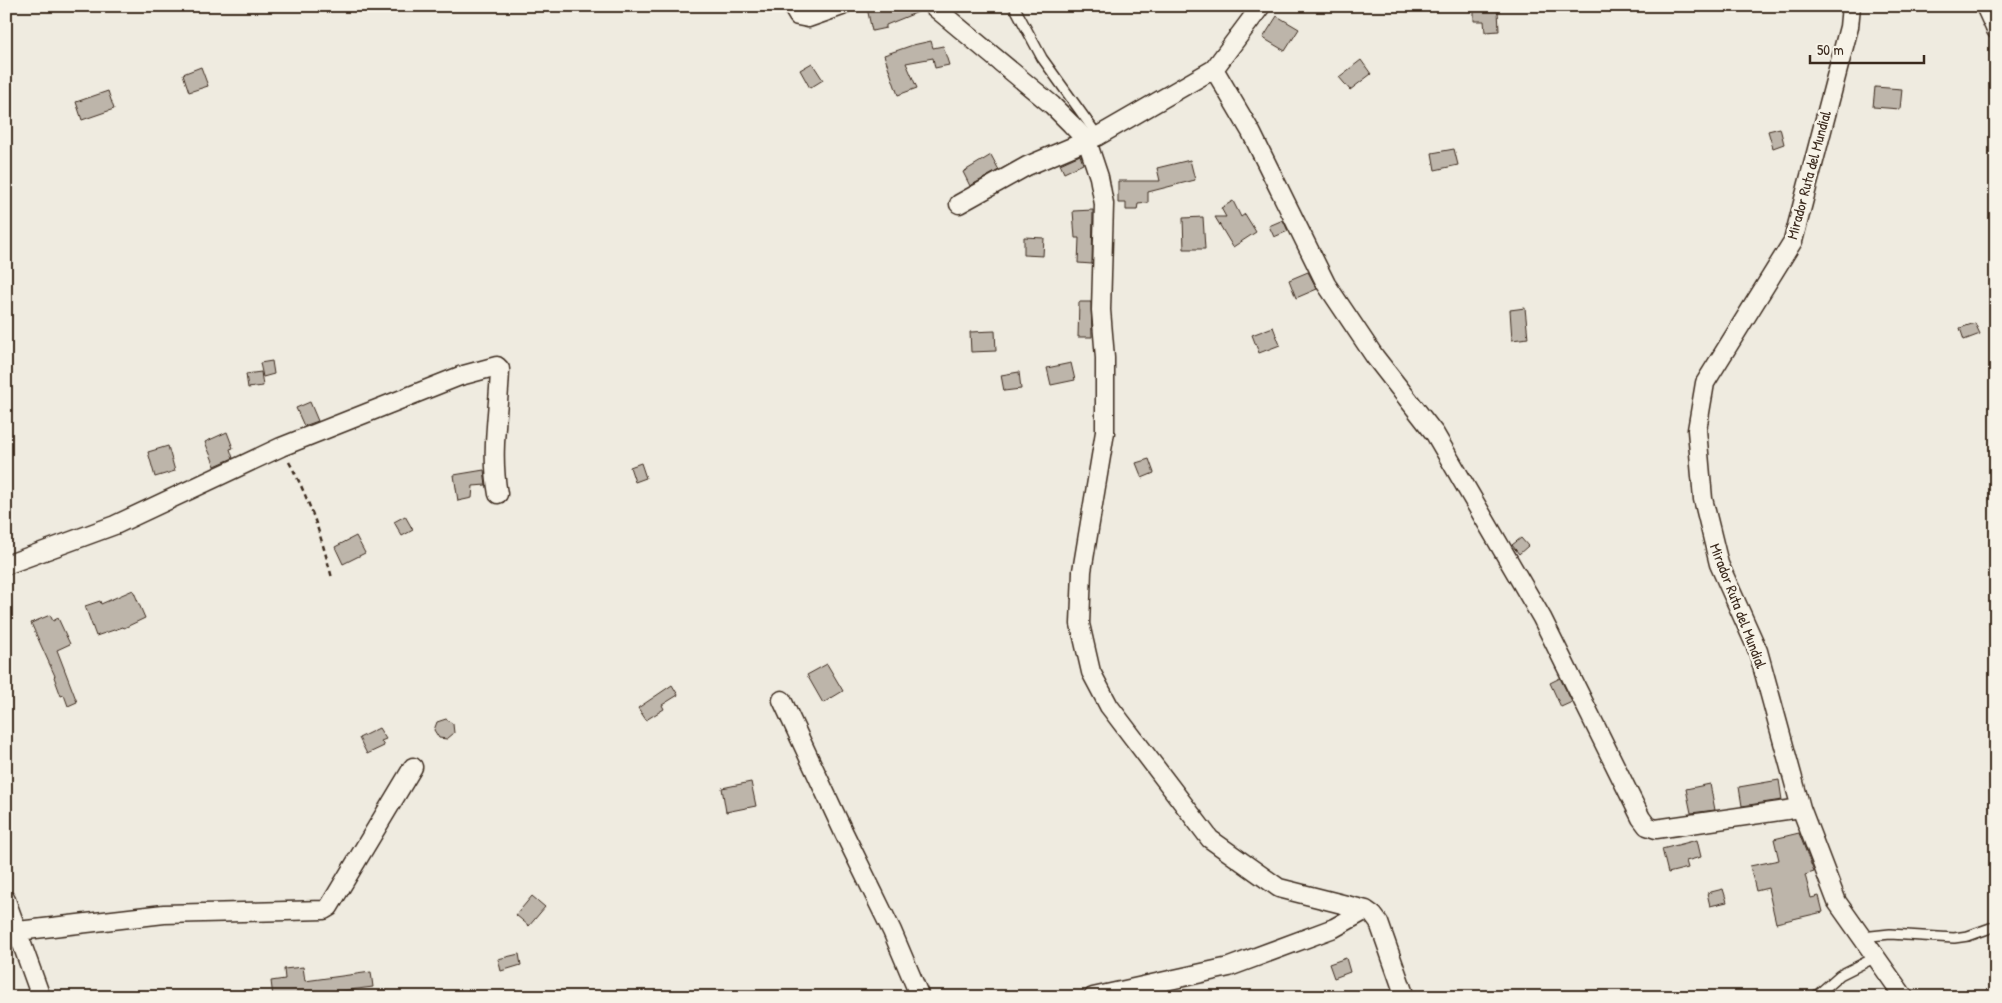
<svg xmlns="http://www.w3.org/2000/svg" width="2002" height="1003" font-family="'Patrick Hand',sans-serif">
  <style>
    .building { fill: #bdb5aa; stroke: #3b2a1e }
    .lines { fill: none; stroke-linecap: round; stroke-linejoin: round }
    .lane-casing { stroke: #3b2a1e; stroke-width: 12 }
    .street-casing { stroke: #3b2a1e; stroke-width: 21 }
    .path { stroke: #3b2a1e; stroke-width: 2.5; stroke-dasharray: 5 4; stroke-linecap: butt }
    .lane { stroke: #f7f3e8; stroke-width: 9 }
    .street { stroke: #f7f3e8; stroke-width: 18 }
    .labels { text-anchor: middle; stroke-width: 5; stroke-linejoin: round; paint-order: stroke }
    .street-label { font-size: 15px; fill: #3b2a1e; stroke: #f7f3e8 }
  </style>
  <rect width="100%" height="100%" fill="#efebe0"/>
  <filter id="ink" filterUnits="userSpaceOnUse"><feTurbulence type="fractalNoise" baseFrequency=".02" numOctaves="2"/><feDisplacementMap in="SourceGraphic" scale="10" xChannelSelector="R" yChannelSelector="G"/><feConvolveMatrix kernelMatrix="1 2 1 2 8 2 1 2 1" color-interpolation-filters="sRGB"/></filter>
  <g filter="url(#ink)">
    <!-- building -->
    <path class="building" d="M 874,6 L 923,6 L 923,10 L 886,25 L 886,28 L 872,31 L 867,8 Z
      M 1474,6 L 1495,6 L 1495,10 L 1498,10 L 1499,31 L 1485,32 L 1484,21 L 1474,21 Z
      M 1277,16 L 1299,29 L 1285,51 L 1263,38 Z
      M 931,41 L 933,48 L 943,46 L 949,65 L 935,68 L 933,58 L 906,63 L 917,88 L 898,95 L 884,55 L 913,45 Z
      M 1361,60 L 1371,74 L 1350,90 L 1339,77 Z
      M 812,63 L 823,80 L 810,88 L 800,70 Z
      M 201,67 L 208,86 L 189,92 L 183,74 Z
      M 1875,87 L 1902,89 L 1900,109 L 1873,107 Z
      M 108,91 L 114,109 L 82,120 L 76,102 Z
      M 1780,128 L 1784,144 L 1773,148 L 1768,131 Z
      M 1454,149 L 1458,165 L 1435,170 L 1432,153 Z
      M 991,155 L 999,170 L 970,186 L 963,172 Z
      M 1080,155 L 1083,164 L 1064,173 L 1060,164 Z
      M 1190,160 L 1195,180 L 1148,192 L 1148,203 L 1138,204 L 1137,210 L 1126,210 L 1126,203 L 1118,203 L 1118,181 L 1160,181 L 1157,168 Z
      M 1233,201 L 1241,217 L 1245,214 L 1256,232 L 1233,247 L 1215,217 L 1226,217 L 1221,208 Z
      M 1093,210 L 1092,264 L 1078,263 L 1079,238 L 1075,238 L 1073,211 Z
      M 1203,217 L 1205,249 L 1184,249 L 1183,218 Z
      M 1283,220 L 1288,231 L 1274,237 L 1269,226 Z
      M 1024,237 L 1044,238 L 1043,256 L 1024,255 Z
      M 1308,272 L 1317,289 L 1296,298 L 1289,280 Z
      M 1079,302 L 1091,302 L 1092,337 L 1078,337 Z
      M 1525,308 L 1528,338 L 1512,340 L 1510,310 Z
      M 1975,323 L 1980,334 L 1964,340 L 1960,328 Z
      M 1273,327 L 1280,345 L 1259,353 L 1252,335 Z
      M 995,331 L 996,351 L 971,352 L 970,332 Z
      M 272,361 L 274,374 L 263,377 L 260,363 Z
      M 1071,363 L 1075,380 L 1051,385 L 1047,368 Z
      M 261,372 L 263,386 L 248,388 L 246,374 Z
      M 1019,372 L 1021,389 L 1004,391 L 1001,375 Z
      M 310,402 L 318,421 L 304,426 L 296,408 Z
      M 227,432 L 233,448 L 230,449 L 233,458 L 215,466 L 205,442 Z
      M 168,446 L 175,471 L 155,477 L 148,452 Z
      M 1149,459 L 1154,473 L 1142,478 L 1136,463 Z
      M 641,463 L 646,478 L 635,482 L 630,467 Z
      M 484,470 L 486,485 L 473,486 L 472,498 L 458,501 L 454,475 Z
      M 405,516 L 413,530 L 402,536 L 394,522 Z
      M 356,536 L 365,553 L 343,564 L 335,547 Z
      M 1521,538 L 1528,546 L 1519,554 L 1512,545 Z
      M 133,590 L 145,618 L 124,628 L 123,627 L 96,636 L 85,606 L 100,601 L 101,604 Z
      M 50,615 L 53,621 L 58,618 L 70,644 L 57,650 L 77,702 L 68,706 L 64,695 L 61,696 L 54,677 L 55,676 L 31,623 Z
      M 827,664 L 843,691 L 823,703 L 807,675 Z
      M 1560,678 L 1572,702 L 1561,707 L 1550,683 Z
      M 672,685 L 678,695 L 662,705 L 664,709 L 646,720 L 638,708 Z
      M 446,719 L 453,724 L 454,733 L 447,739 L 439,738 L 434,730 L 437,722 Z
      M 379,728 L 386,739 L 381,741 L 384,746 L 367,754 L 359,738 Z
      M 1779,780 L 1782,800 L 1742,806 L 1739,787 Z
      M 751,782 L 756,806 L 726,812 L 722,788 Z
      M 1710,784 L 1715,810 L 1691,813 L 1686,789 Z
      M 1799,833 L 1814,872 L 1805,875 L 1811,898 L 1819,896 L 1823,912 L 1776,923 L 1768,888 L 1756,891 L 1750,866 L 1779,860 L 1774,839 Z
      M 1697,840 L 1701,857 L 1686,861 L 1688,868 L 1668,873 L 1662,849 Z
      M 1723,889 L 1727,902 L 1710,906 L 1707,893 Z
      M 532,896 L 545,907 L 529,926 L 516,915 Z
      M 519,954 L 521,965 L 501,971 L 498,959 Z
      M 1346,958 L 1350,972 L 1334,978 L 1329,964 Z
      M 303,967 L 305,981 L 371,972 L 373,987 L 295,997 L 273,997 L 271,981 L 285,979 L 284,969 Z"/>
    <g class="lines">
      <!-- lane casing -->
      <g class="lane-casing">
        <path id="lane" d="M 1014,6 L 1042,58 L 1098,136
          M 1862,937 L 1890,934 L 1954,938 L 1968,936 L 1996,926
          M 1815,997 L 1840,975 L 1876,957"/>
      </g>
      <!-- street casing -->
      <g class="street-casing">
        <path id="street" d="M 792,6 L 798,16 L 808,18 L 842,6
          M 933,6 L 1052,105 L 1071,124 L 1087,141 L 1099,177 L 1104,204 L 1101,310 L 1105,358 L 1105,432 L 1082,571 L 1080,624 L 1091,672 L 1109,706 L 1210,839 L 1279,888 L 1366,910 L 1373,915 L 1379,923 L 1405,997
          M 1851,6 L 1849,27 L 1793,241 L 1705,383 L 1697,430 L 1703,499 L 1719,564 L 1758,651 L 1801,808 L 1837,902 L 1904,997
          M 1985,6 L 1996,30
          M 1214,69 L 1251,132 L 1326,284 L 1375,357 L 1435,434 L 1542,618 L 1641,818 L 1647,826 L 1656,829 L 1801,808
          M 959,204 L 1027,166 L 1098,136 L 1214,69 L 1261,6
          M 6,565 L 115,525 L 281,447 L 460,376 L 497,366 L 500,369 C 499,411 490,451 498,494
          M 782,700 L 844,833 L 892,931 L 920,997
          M 6,900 L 41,997
          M 18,931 L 164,914 L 324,910 L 329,907 L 413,767
          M 1093,997 L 1229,967 L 1334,928 L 1366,910"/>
      </g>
      <!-- path -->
      <path class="path" d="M 289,462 C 310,500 321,536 332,578"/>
      <!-- lane -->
      <use href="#lane" class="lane"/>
      <!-- street -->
      <use href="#street" class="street"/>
    </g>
  </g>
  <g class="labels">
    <!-- street labels -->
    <g class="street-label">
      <text transform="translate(1809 175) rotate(-75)" y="5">Mirador Ruta del Mundial</text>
      <text transform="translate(1738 606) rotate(69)" y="5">Mirador Ruta del Mundial</text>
    </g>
  </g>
  <!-- margin -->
  <rect width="2002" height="1003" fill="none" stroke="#f7f3e8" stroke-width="25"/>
  <rect x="12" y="12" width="1977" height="978" fill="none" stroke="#3b2a1e" stroke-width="2" filter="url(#ink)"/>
  <!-- scale -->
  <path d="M1810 55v8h114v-8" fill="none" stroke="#3b2a1e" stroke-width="2.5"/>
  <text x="1817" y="55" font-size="15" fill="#3b2a1e" stroke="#f7f3e8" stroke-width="4" paint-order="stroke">50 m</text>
</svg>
